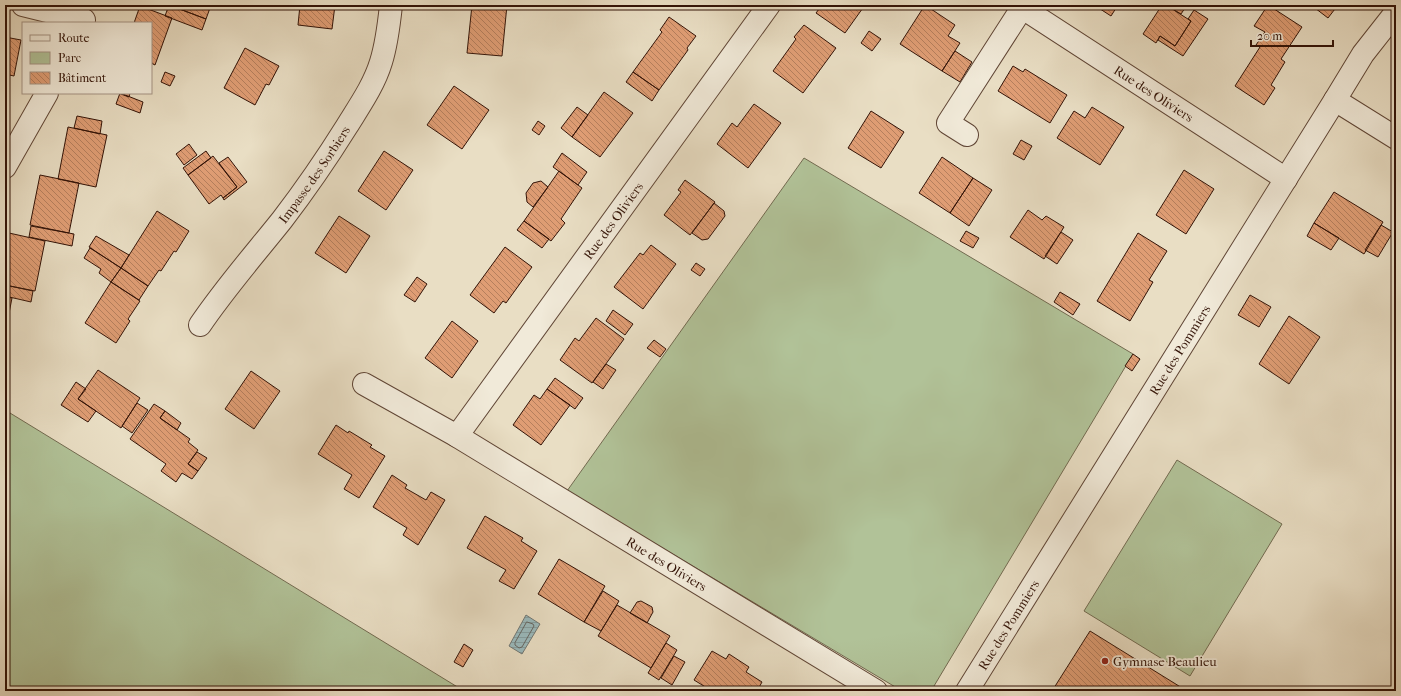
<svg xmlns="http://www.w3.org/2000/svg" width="1401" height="696" font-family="'IM FELL French Canon',serif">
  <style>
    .green { fill: #b1c298; stroke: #726a50 }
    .water { fill: url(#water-rules); stroke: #717774 }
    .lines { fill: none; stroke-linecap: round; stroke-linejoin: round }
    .shore { stroke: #666662; stroke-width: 1 }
    .building { fill: url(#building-back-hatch); stroke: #331307 }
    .street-casing { stroke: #604636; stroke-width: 24 }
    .street { stroke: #f1ead9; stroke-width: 22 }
    .poi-dot { fill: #8f2418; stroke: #f1ead9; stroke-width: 1.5 }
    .labels { text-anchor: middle; stroke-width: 3.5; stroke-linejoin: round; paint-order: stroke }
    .street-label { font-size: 13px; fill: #331307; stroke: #f1ead9 }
    .poi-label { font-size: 13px; fill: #331307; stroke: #f1ead9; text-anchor: start }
  </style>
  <defs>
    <pattern id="water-rules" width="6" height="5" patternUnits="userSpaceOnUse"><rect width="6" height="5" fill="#9ababd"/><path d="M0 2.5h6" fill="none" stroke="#859fa1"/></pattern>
    <pattern id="building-back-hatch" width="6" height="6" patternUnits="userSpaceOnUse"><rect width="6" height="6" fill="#df9d74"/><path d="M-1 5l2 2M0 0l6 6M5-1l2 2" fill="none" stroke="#b57f5d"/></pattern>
  </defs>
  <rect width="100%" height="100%" fill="#e9dec4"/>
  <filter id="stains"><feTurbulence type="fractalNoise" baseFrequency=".005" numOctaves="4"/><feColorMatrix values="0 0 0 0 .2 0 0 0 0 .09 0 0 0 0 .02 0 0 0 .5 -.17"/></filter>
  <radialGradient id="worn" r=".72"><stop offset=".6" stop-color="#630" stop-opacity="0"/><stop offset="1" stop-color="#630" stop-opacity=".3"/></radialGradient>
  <!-- green -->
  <path class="green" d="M 804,158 L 1133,354 L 931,691 L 902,691 L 567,491 Z
    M 10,413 L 464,691 L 5,691 L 5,422 Z
    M 1177,460 L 1282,524 L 1190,676 L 1084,611 Z"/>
  <!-- water -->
  <path class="water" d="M 526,615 L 540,624 L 522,654 L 509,646 Z"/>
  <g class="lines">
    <!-- shore -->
    <path class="shore" d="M 527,622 L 533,624 L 534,626 L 522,647 L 519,648 L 515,645 L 515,643 Z"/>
  </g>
  <!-- building -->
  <path class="building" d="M 169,5 L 201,5 L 210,8 L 206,19 Z
    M 169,5 L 206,19 L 202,30 L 165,16 Z
    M 300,5 L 335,5 L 332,29 L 298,25 Z
    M 472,5 L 507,5 L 502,56 L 467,53 Z
    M 822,5 L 865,5 L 845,33 L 816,13 Z
    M 873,5 L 882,5 L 879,9 Z
    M 925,5 L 955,25 L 948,36 L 960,43 L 942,71 L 900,44 Z
    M 1094,5 L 1118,5 L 1111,16 Z
    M 1162,5 L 1166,5 L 1191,21 L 1175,46 L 1160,36 L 1156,43 L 1143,34 Z
    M 1166,5 L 1187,5 L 1181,14 Z
    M 1268,5 L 1302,27 L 1281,59 L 1285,62 L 1271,85 L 1275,88 L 1264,105 L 1235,86 L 1260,47 L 1256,45 L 1265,32 L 1254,26 Z
    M 1311,5 L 1338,5 L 1328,18 Z
    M 140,6 L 172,18 L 155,65 L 151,63 L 151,23 L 134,23 Z
    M 1194,10 L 1208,19 L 1183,56 L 1158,40 L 1160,36 L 1175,46 L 1191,21 L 1188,19 Z
    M 669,17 L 696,36 L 687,48 L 688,50 L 659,90 L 633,72 L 662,32 L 660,30 Z
    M 804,25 L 836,48 L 803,93 L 773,71 L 796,39 L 794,37 Z
    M 869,31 L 881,39 L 872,51 L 861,43 Z
    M 5,37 L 21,40 L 14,76 L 5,74 Z
    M 245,48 L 279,66 L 269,85 L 266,84 L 255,105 L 224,88 Z
    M 955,51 L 972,62 L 960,82 L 942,71 Z
    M 1013,66 L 1023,72 L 1025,69 L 1067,95 L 1050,123 L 998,91 Z
    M 165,72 L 175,76 L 170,86 L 161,82 Z
    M 633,72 L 659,90 L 652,101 L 626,82 Z
    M 454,86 L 489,110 L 462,149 L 427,125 Z
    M 604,92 L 633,113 L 600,157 L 572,137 Z
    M 118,93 L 130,93 L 129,97 Z
    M 120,93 L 143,102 L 140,113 L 116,104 Z
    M 754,104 L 781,123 L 748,168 L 717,144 L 732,123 L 737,127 Z
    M 577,107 L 588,115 L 572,137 L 561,128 Z
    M 1092,107 L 1124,127 L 1100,165 L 1057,138 L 1074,111 L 1085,118 Z
    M 871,111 L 904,132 L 881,168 L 848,148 Z
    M 77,116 L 102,121 L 100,134 L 74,128 Z
    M 538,121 L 545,126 L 539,135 L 532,130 Z
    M 68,127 L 107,135 L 96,187 L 58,179 Z
    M 1021,140 L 1032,146 L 1024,160 L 1013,154 Z
    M 189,144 L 197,155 L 184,165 L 176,154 Z
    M 206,151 L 211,158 L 188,175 L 183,168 Z
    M 384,151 L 413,170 L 386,210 L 358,191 Z
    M 562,153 L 587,172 L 578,185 L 553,167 Z
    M 213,156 L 237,187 L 223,198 L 221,195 L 209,204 L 188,175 Z
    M 228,157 L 247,182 L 224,200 L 223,198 L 237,187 L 219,163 Z
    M 942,157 L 973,178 L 950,213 L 919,193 Z
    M 1184,170 L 1214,189 L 1186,234 L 1156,215 Z
    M 559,171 L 582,188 L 561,219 L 565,223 L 551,241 L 524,221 Z
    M 40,175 L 79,183 L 69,233 L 30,225 Z
    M 973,178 L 992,190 L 969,226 L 950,213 Z
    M 685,180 L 715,202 L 690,235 L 664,215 L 681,192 L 678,190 Z
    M 541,181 L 548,187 L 533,207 L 527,202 L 526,193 L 533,183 Z
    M 1334,192 L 1383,222 L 1364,254 L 1314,223 Z
    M 714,203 L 724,211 L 725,216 L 708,239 L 702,240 L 692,233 Z
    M 1028,210 L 1042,220 L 1046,216 L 1064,227 L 1044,259 L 1010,237 Z
    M 157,211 L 189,231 L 176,252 L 174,251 L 161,271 L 159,270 L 148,286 L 121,268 Z
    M 339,216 L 370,236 L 346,273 L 315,253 Z
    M 524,221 L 549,239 L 542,248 L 517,230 Z
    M 1314,223 L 1339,238 L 1331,250 L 1307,236 Z
    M 1381,225 L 1393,232 L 1378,257 L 1365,250 Z
    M 31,226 L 74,234 L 72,246 L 29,237 Z
    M 966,231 L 979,238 L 973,248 L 960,241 Z
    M 1061,232 L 1073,240 L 1057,264 L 1045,256 Z
    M 9,233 L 45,241 L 35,291 L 5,285 L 5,252 Z
    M 1138,233 L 1167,251 L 1149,280 L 1153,282 L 1130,321 L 1097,301 Z
    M 96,236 L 129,255 L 121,268 L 89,247 Z
    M 651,245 L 676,264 L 643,309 L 614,287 L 640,253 L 643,255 Z
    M 505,247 L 532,267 L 506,303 L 503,301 L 494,313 L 470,295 Z
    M 90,248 L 121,268 L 111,282 L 99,273 L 101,269 L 84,258 Z
    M 696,263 L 705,269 L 700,276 L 691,270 Z
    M 121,268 L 148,286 L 139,300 L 111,282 Z
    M 417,277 L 427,284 L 415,302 L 404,295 Z
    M 111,282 L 140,301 L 128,319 L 130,321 L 116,343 L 85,323 Z
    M 5,285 L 33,291 L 31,302 L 5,296 Z
    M 1060,292 L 1080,304 L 1073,315 L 1054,302 Z
    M 1250,295 L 1271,307 L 1259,327 L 1238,315 Z
    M 5,296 L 12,298 L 5,334 Z
    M 613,310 L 633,324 L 625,335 L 606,321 Z
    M 1289,316 L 1320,337 L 1289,384 L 1259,364 Z
    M 596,318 L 624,339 L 592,383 L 560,360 L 575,338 L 579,341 Z
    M 452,321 L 478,341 L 452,378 L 425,358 Z
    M 654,340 L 666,349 L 660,357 L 647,348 Z
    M 1133,354 L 1140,359 L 1132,371 L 1125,366 Z
    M 606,364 L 616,370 L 603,389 L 593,382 Z
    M 98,370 L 140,398 L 121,428 L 78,399 Z
    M 251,371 L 280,391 L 254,429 L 225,409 Z
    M 555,378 L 583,398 L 575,409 L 547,389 Z
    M 76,382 L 86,389 L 78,399 L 96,411 L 88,422 L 61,405 Z
    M 547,389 L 570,405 L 541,445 L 513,425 L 534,395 L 540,399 Z
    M 137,403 L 148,410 L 132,433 L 122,426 Z
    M 154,404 L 165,411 L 160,418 L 190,439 L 188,442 L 198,450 L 188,464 L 198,471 L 192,479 L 182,473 L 176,482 L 161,471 L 166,464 L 130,439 Z
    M 165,411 L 181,423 L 177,430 L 160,418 Z
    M 336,425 L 348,433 L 349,431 L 372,445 L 370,447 L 385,456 L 359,498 L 344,489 L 352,475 L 318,454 Z
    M 197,452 L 207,458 L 198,471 L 188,464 Z
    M 392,475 L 407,485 L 405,488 L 426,500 L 431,492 L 445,500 L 418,545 L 403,535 L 407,528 L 373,507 Z
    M 485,516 L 523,538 L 521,541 L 537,551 L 514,589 L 499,581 L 506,570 L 467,548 Z
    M 559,559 L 605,586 L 584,622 L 538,594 Z
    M 603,591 L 619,601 L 601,631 L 584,622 Z
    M 641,601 L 652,607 L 653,612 L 647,623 L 630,613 L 637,602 Z
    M 617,605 L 670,636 L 651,668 L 598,636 Z
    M 1090,631 L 1187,691 L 1052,691 Z
    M 666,643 L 677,650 L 659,680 L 648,673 Z
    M 464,644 L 473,650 L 463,667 L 454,662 Z
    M 712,651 L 726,659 L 729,654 L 749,667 L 746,672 L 762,682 L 757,691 L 712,691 L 694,680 Z
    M 674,656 L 685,662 L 672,685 L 661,678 Z"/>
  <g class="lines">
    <!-- street casing -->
    <g class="street-casing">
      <g id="street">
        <path d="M 23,5 L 84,20"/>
        <path id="s1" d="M 1018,5 L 1286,179"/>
        <path d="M 1335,100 L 1396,138"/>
        <path d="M 967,135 L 948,123 L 1022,8"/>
        <path d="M 5,167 L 47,93"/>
        <path id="s2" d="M 200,325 C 225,288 254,255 282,220 C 305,190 327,158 347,126 C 360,105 374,85 381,62 C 387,43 389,24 391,5"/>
        <path id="s3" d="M 364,384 L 457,436 L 876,691"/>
        <path id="s4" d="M 457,436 L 769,5"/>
        <path id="s5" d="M 967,691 L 1335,100 L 1363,54 L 1396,12"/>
      </g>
    </g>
    <!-- street -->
    <use href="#street" class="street"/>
  </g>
  <!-- markers -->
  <circle class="poi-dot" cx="1105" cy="661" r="4"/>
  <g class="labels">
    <!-- street labels -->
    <g class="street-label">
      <text dy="5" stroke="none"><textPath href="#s1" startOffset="162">Rue des Oliviers</textPath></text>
      <text dy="5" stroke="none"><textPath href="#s2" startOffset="189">Impasse des Sorbiers</textPath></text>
      <text dy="5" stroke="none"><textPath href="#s4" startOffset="266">Rue des Oliviers</textPath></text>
      <text dy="5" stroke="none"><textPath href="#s5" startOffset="402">Rue des Pommiers</textPath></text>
      <text dy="5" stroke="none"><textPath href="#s3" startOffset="352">Rue des Oliviers</textPath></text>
      <text dy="5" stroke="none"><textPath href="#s5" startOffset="78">Rue des Pommiers</textPath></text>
    </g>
    <!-- poi labels -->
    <g class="poi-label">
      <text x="1113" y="666">Gymnase Beaulieu</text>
    </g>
  </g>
  <!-- margin -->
  <rect width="1401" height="696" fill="none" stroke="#e9dec4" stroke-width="20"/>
  <rect x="6" y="6" width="1389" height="684" fill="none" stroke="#331307" stroke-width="2"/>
  <rect x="10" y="10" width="1381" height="676" fill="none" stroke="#331307"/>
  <!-- legend -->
  <rect x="22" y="22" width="130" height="72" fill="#f1ead9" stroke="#a59485"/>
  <rect x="30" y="35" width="20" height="6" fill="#f1ead9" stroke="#a59485"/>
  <text x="58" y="42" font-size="12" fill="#331307">Route</text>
  <rect x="30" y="52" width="20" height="12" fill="#b1c298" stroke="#a59485"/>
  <text x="58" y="62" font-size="12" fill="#331307">Parc</text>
  <rect x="30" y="72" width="20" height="12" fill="url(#building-back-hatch)" stroke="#a59485"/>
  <text x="58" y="82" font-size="12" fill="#331307">Bâtiment</text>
  <!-- scale -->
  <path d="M1251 40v6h82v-6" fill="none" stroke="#331307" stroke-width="2"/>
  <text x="1257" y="40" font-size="12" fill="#331307" stroke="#f1ead9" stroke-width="3" paint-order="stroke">20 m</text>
  <rect width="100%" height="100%" filter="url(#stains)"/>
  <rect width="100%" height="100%" fill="url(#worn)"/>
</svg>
